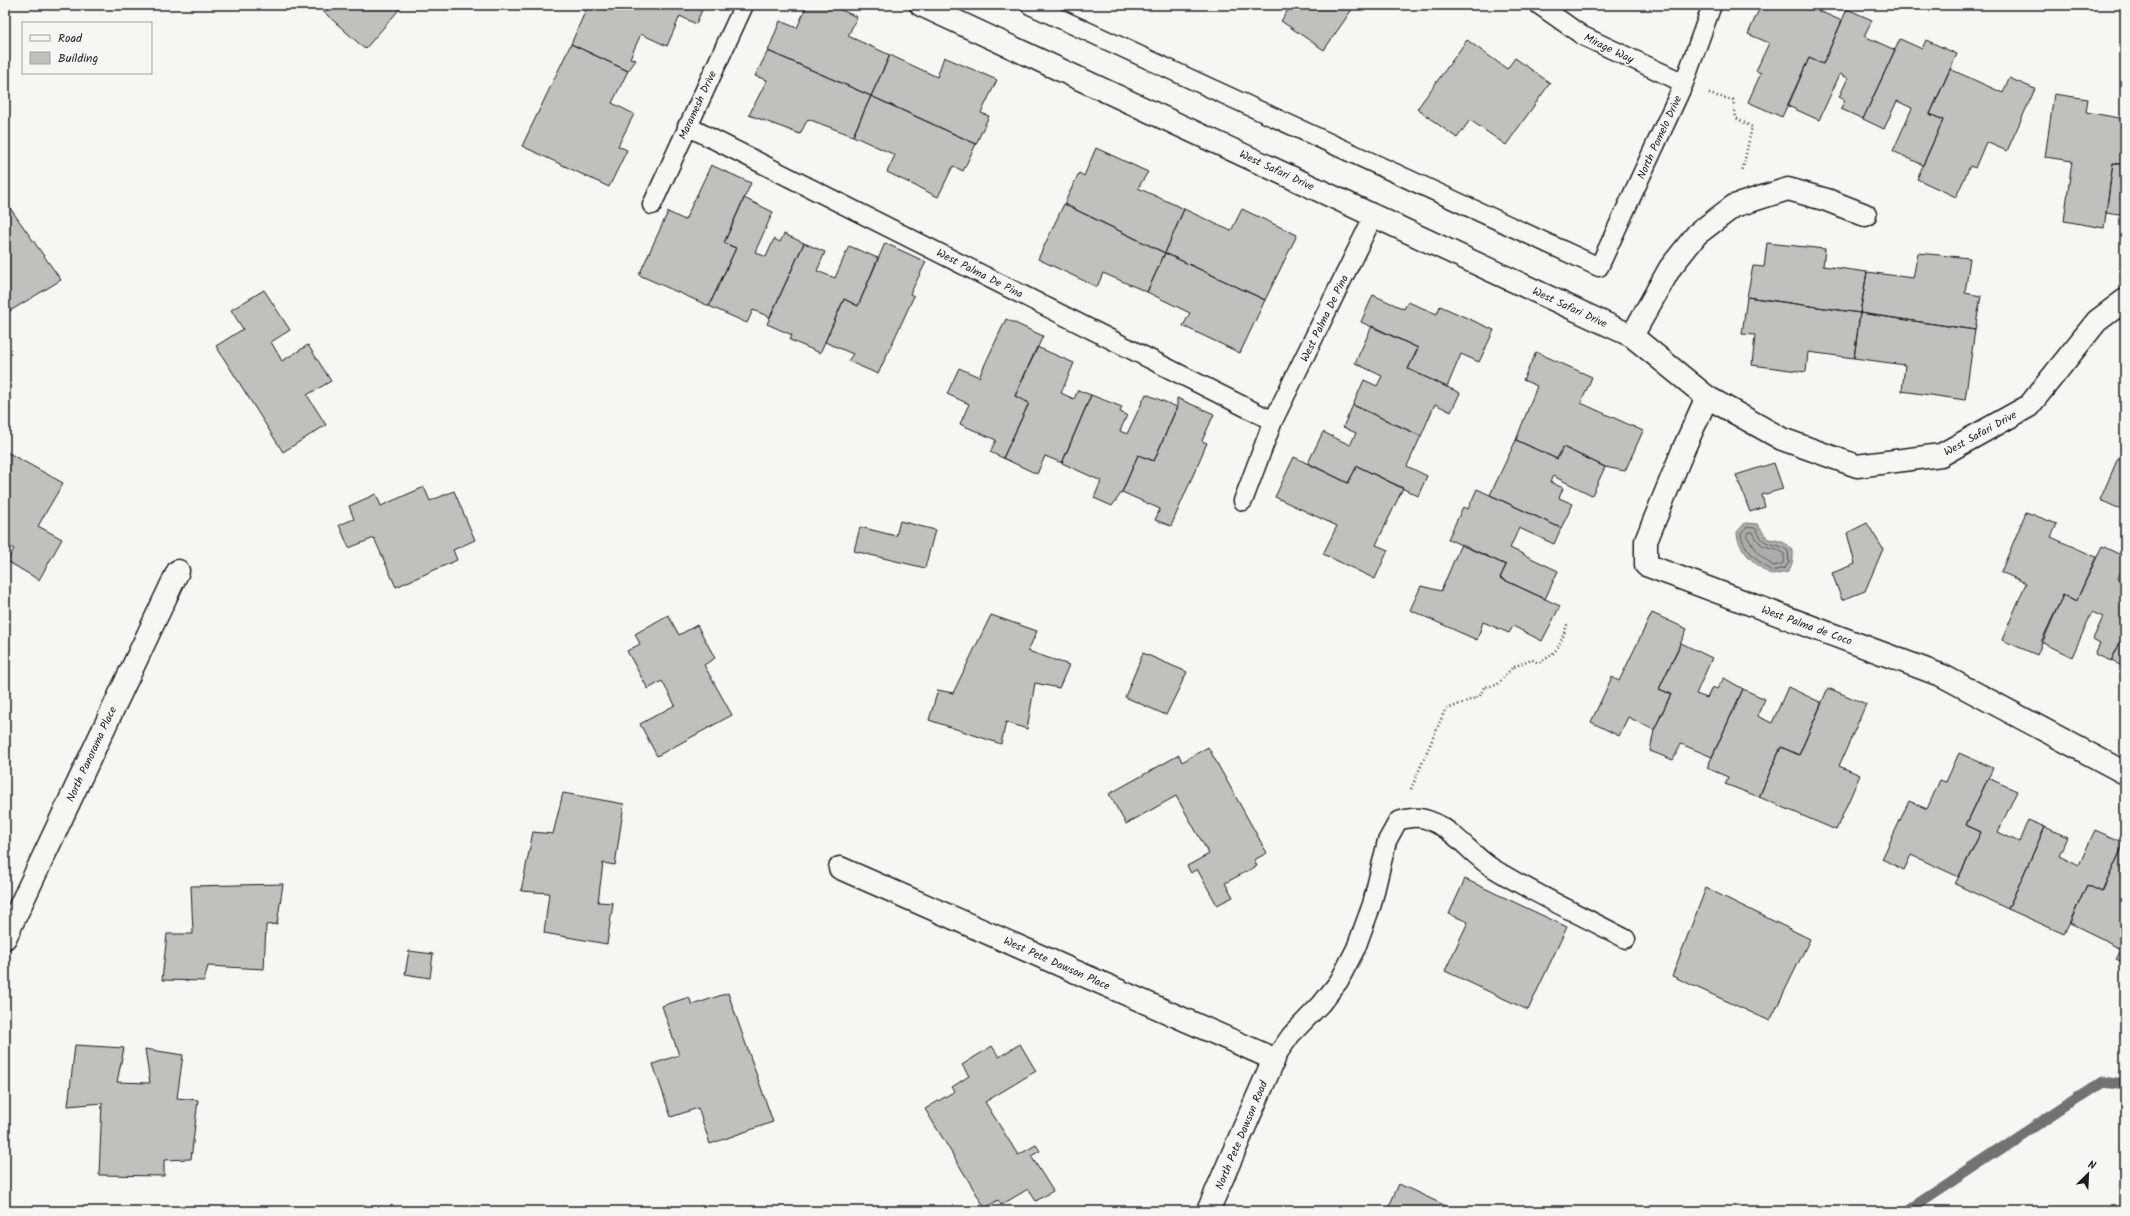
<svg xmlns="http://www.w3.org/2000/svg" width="2130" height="1216" font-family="Kalam,sans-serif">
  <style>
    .water { fill: #acaca9; stroke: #727271 }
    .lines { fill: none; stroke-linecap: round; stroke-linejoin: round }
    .shore { stroke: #565654; stroke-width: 1 }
    .stream { stroke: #727271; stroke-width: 11 }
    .building { fill: #c0c0bd; stroke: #1c1c1c }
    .lane-casing { stroke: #1c1c1c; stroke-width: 21 }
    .street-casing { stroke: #1c1c1c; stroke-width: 25 }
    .path { stroke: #1c1c1c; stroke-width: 2.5; stroke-dasharray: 1 3; stroke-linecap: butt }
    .lane { stroke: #f6f6f2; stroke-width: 18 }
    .street { stroke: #f6f6f2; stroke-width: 22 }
    .labels { text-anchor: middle; stroke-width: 3.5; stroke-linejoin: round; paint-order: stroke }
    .street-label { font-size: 11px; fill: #1c1c1c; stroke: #f6f6f2 }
  </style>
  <rect width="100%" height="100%" fill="#f6f6f2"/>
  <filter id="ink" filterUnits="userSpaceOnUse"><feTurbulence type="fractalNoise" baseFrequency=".025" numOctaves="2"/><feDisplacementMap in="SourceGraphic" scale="8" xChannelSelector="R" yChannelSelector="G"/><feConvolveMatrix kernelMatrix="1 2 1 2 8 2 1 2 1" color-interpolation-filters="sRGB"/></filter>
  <g filter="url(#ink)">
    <!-- water -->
    <path class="water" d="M 1745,523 L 1757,524 L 1768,539 C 1790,541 1800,551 1788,572 L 1772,575 C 1758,567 1737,550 1737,532 Z"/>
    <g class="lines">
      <!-- shore -->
      <path class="shore" d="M 1747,527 L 1755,528 C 1758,531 1759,536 1762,539 C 1768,546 1779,543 1788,551 L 1789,562 L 1785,568 L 1772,571 C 1761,565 1741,547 1741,533 Z
        M 1749,532 L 1753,532 C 1762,554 1772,542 1784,554 L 1784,560 L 1782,564 L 1773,566 L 1760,555 L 1747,537 Z"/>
      <!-- stream -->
      <path class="stream" d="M 1907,1211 L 2103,1081 L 2125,1084"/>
    </g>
    <!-- building -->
    <path class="building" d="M 316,5 L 403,5 L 365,49 Z
      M 588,5 L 704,5 L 696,24 L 680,16 L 667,46 L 641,34 L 630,58 L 636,60 L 628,71 L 571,44 Z
      M 807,5 L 830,5 L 857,17 L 848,36 L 890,55 L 871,96 L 768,51 L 780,21 L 797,28 Z
      M 1280,5 L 1355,5 L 1324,50 L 1281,21 L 1288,10 Z
      M 1761,5 L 1805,5 L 1842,21 L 1823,64 L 1809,58 L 1782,117 L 1748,102 L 1761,73 L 1756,71 L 1769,43 L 1748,34 Z
      M 1847,9 L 1872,20 L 1864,36 L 1895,50 L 1863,119 L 1841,109 L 1845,100 L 1839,97 L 1848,78 L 1840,74 L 1819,120 L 1788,106 L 1809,58 L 1823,64 Z
      M 1900,39 L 1922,49 L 1926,40 L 1957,54 L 1930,114 L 1943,120 L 1923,165 L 1893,151 L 1912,108 L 1897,101 L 1884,129 L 1863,119 Z
      M 1467,40 L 1507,69 L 1515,58 L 1550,83 L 1506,145 L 1470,120 L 1457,138 L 1417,109 Z
      M 571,44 L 628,71 L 612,103 L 634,114 L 618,146 L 627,150 L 609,187 L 522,146 Z
      M 768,51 L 871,96 L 853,136 L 808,119 L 800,134 L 749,115 L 767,80 L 755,76 Z
      M 890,55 L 937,77 L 944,57 L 997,80 L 981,113 L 989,116 L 976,144 L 871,96 Z
      M 1950,69 L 2003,93 L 2009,78 L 2035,89 L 2007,151 L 1986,142 L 1975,168 L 1970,166 L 1956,197 L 1917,179 L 1943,120 L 1930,114 Z
      M 2054,94 L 2088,99 L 2086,112 L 2125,119 L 2125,165 L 2113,163 L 2104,228 L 2064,221 L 2072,161 L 2045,157 Z
      M 871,96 L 976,144 L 963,171 L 953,166 L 938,197 L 887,172 L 895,155 L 853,136 Z
      M 1096,148 L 1148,172 L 1138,188 L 1184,209 L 1165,253 L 1064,204 L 1079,173 L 1084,176 Z
      M 2113,163 L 2125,165 L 2125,216 L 2106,213 Z
      M 711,165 L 751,183 L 724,243 L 736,248 L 709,306 L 639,275 L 668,212 L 685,220 Z
      M 744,198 L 773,212 L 755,252 L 766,257 L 774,239 L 780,242 L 784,234 L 804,243 L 770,317 L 753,310 L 747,323 L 709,306 L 736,248 L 724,243 Z
      M 1064,204 L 1165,253 L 1147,292 L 1103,273 L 1097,287 L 1038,259 Z
      M 10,208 L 61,280 L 5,314 L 5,211 Z
      M 1184,209 L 1231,231 L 1242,209 L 1297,235 L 1265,300 L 1165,253 Z
      M 804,243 L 825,252 L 817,271 L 835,278 L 849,246 L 878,258 L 858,306 L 844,299 L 820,353 L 790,340 L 792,335 L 767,324 Z
      M 885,243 L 926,262 L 910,294 L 914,296 L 878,374 L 848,361 L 853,354 L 825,342 L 844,299 L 858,306 Z
      M 1767,243 L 1825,249 L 1823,266 L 1867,272 L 1860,313 L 1747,297 L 1753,266 L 1764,267 Z
      M 1165,253 L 1265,300 L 1240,353 L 1183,326 L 1190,313 L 1147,292 Z
      M 1918,253 L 1970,258 L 1965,293 L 1981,296 L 1975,330 L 1860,313 L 1867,272 L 1913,278 Z
      M 264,290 L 290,330 L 271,342 L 282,361 L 308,345 L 331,381 L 307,395 L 326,425 L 283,452 L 216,346 L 243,329 L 231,310 Z
      M 1373,295 L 1404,309 L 1408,302 L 1437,314 L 1440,306 L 1494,330 L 1479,362 L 1461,354 L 1447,387 L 1408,369 L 1418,348 L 1361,322 Z
      M 1747,297 L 1860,313 L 1854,358 L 1808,352 L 1806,372 L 1752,365 L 1755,335 L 1742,334 Z
      M 1860,313 L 1975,330 L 1965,400 L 1902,391 L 1905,365 L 1854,358 Z
      M 1006,319 L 1043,336 L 1015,396 L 1029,403 L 1003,458 L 990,452 L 996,440 L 960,424 L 969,404 L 947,394 L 959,368 L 979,377 Z
      M 1372,326 L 1418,348 L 1408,369 L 1460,393 L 1451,412 L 1435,404 L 1421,436 L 1353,405 L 1364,380 L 1377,386 L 1382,376 L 1355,363 Z
      M 1037,347 L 1074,363 L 1061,393 L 1074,399 L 1078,390 L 1091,395 L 1062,463 L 1045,456 L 1037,474 L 1003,458 L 1029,403 L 1015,396 Z
      M 1536,352 L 1592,377 L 1581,403 L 1643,431 L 1625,471 L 1605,467 L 1563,447 L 1557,459 L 1516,440 L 1537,386 L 1523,380 Z
      M 1146,394 L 1177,407 L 1154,461 L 1138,455 L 1122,492 L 1112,506 L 1094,498 L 1101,481 L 1062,463 L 1091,395 L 1122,407 L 1120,412 L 1127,415 L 1120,431 L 1127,434 Z
      M 1177,398 L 1214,414 L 1202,441 L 1207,443 L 1171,526 L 1155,520 L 1160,509 L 1122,492 L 1138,455 L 1154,461 L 1177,407 Z
      M 1353,405 L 1421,436 L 1407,466 L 1427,476 L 1418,496 L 1357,466 L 1348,483 L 1308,463 L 1323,432 L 1350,445 L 1356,433 L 1343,427 Z
      M 1516,440 L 1557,459 L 1563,447 L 1605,467 L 1592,495 L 1553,476 L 1550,482 L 1563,488 L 1559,498 L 1573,504 L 1561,528 L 1490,495 Z
      M 5,451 L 63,483 L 38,526 L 62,539 L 39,580 L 7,561 L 14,549 L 5,544 Z
      M 1294,457 L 1348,483 L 1357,466 L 1403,488 L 1376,545 L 1388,550 L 1375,579 L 1323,554 L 1337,526 L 1275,497 Z
      M 2118,458 L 2125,461 L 2125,511 L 2100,500 Z
      M 1774,463 L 1783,489 L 1762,495 L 1765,507 L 1750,512 L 1736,475 Z
      M 424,487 L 430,501 L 454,491 L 475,540 L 453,550 L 457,560 L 396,587 L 374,538 L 349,548 L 339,525 L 354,519 L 349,506 L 376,494 L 381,506 Z
      M 1477,489 L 1561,528 L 1554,544 L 1519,528 L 1510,548 L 1558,571 L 1545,599 L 1500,578 L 1506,565 L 1448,539 L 1463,507 L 1468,509 Z
      M 2026,512 L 2057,524 L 2051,537 L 2096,557 L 2076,602 L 2063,595 L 2037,655 L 2002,640 L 2026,583 L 2001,572 Z
      M 900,521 L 935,530 L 925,568 L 854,551 L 860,527 L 896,536 Z
      M 1867,523 L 1883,549 L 1865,591 L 1842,600 L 1832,573 L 1855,564 L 1847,533 Z
      M 1461,544 L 1506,565 L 1500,578 L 1560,606 L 1542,641 L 1513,626 L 1509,633 L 1483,622 L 1477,640 L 1410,610 L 1421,586 L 1441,591 Z
      M 2102,546 L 2125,557 L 2125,564 L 2118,578 L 2125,580 L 2125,632 L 2111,661 L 2095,654 L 2100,643 L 2093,639 L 2103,617 L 2092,612 L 2072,657 L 2041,642 L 2063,595 L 2076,602 Z
      M 1652,613 L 1687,629 L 1659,689 L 1671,694 L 1654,730 L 1628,717 L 1619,736 L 1591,722 L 1612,677 L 1619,681 Z
      M 668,615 L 679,635 L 697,625 L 715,658 L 704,665 L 732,715 L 657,756 L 640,724 L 675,705 L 662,681 L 648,689 L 627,651 L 640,644 L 635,634 Z
      M 991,615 L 1037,631 L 1028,651 L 1069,665 L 1059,688 L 1035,683 L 1027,729 L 1006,722 L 1001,744 L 929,720 L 938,690 L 953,693 Z
      M 2125,632 L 2125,667 L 2111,661 Z
      M 1681,643 L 1712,658 L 1696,694 L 1707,698 L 1712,687 L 1717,689 L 1724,678 L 1743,689 L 1712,757 L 1681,744 L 1673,760 L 1650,751 L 1654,730 L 1671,694 L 1659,689 Z
      M 1143,653 L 1187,672 L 1166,715 L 1125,697 Z
      M 1788,687 L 1822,703 L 1799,755 L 1781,747 L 1759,797 L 1725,784 L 1728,777 L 1707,768 L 1743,689 L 1765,699 L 1757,716 L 1772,723 Z
      M 1828,688 L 1866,704 L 1839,766 L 1860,775 L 1836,830 L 1759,797 L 1781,747 L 1799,755 Z
      M 1208,747 L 1267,853 L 1254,860 L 1257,866 L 1225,883 L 1233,897 L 1217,905 L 1197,869 L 1191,873 L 1187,866 L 1209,854 L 1176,796 L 1126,824 L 1109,794 L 1179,755 L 1182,762 Z
      M 1959,753 L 1993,768 L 1966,825 L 1981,832 L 1959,877 L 1911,855 L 1904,870 L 1882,859 L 1909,801 L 1927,809 L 1940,780 L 1946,782 Z
      M 1988,778 L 2017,791 L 1998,832 L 2019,842 L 2028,820 L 2045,827 L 2008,909 L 1955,884 L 1981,832 L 1966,825 Z
      M 563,793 L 624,804 L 615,865 L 603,863 L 598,902 L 613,903 L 607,944 L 544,933 L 549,893 L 521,891 L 533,832 L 553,834 Z
      M 2045,827 L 2067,837 L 2059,855 L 2079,865 L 2095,830 L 2124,843 L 2102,892 L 2087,885 L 2064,934 L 2008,909 Z
      M 2125,841 L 2125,963 L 2116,959 L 2121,948 L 2070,923 L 2087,885 L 2102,892 Z
      M 1465,879 L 1567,927 L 1528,1010 L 1445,971 L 1468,922 L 1449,914 Z
      M 283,884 L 277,924 L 266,925 L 264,969 L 208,966 L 204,981 L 162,980 L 167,934 L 193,934 L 191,886 Z
      M 1706,888 L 1810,939 L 1770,1021 L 1672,976 Z
      M 409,951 L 433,954 L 430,978 L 405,974 Z
      M 728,993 L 773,1122 L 710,1144 L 698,1108 L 671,1117 L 653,1064 L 679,1055 L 662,1006 L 689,997 L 692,1005 Z
      M 1020,1044 L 1036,1071 L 985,1102 L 1018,1155 L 1036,1145 L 1040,1151 L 1031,1156 L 1053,1191 L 1036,1201 L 1028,1189 L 1001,1205 L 998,1200 L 985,1208 L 925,1109 L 955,1091 L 952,1087 L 969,1076 L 962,1065 L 992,1046 L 999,1057 Z
      M 75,1045 L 124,1048 L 117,1082 L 150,1083 L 145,1049 L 183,1055 L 177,1098 L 198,1100 L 191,1159 L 164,1160 L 164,1176 L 99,1175 L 102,1103 L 68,1106 Z
      M 1399,1184 L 1457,1211 L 1387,1211 Z"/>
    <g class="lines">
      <!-- lane casing -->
      <g class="lane-casing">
        <path id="lane" d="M 1030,5 L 1599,267 L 1684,83 L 1712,5
          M 1539,5 L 1583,36 L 1684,83
          M 687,126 L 1273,421
          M 652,205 L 744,5
          M 1243,501 L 1273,421 L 1374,215
          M 1274,1059 L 1291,1035 L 1321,1004 L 1339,981 L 1356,948 L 1372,904 L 1387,841 L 1398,821 C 1411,817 1420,816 1433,822 C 1456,832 1471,854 1491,867 C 1534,894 1581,915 1626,939"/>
      </g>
      <!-- street casing -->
      <g class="street-casing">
        <path id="street" d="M 921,5 L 1632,336 L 1707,397 L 1782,439 L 1857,466 L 1941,455 L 2029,406 L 2097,321 L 2125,300
          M 1632,336 L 1670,268 L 1697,234 L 1734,206 L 1788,189 L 1827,200 L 1865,215
          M 1707,397 L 1684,448 L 1646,541 L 1646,565 L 1943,676 L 2125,773
          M 840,868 L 1274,1059 L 1208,1211
          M 5,938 L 178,571"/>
      </g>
      <!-- path -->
      <path class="path" d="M 1709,94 L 1733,100 L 1736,118 L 1752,127 L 1742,172
        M 1411,789 L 1445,710 L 1480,696 L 1484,687 L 1497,685 L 1512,668 L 1531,659 L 1538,663 C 1560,653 1560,643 1568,622"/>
      <!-- lane -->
      <use href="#lane" class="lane"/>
      <!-- street -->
      <use href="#street" class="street"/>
    </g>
  </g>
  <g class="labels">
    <!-- street labels -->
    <g class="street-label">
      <text transform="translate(1609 48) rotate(26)" y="4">Mirage Way</text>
      <text transform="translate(697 105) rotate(-65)" y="4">Maramesh Drive</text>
      <text transform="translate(1659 137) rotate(-65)" y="4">North Pomelo Drive</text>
      <text transform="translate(1277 170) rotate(25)" y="4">West Safari Drive</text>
      <text transform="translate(980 273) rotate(27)" y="4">West Palma De Pina</text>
      <text transform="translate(1570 307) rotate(25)" y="4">West Safari Drive</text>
      <text transform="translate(1324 318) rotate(-64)" y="4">West Palma De Pina</text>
      <text transform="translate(1980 433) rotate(-29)" y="4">West Safari Drive</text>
      <text transform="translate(1807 625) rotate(20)" y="4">West Palma de Coco</text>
      <text transform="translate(91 754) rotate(-65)" y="4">North Panorama Place</text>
      <text transform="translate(1057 963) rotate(24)" y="4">West Pete Dawson Place</text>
      <text transform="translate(1241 1135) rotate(-67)" y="4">North Pete Dawson Road</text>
    </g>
  </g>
  <!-- margin -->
  <rect width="2130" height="1216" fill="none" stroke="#f6f6f2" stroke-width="20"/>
  <rect x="10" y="10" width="2110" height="1196" fill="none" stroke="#1c1c1c" stroke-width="1.5" filter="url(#ink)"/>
  <!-- legend -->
  <rect x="22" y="22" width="130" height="52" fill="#f6f6f2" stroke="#9f9f9c"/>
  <rect x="30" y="35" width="20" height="6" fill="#f6f6f2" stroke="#9f9f9c"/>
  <text x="58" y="42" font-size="12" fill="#1c1c1c">Road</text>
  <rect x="30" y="52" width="20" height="12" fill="#c0c0bd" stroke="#9f9f9c"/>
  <text x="58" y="62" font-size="12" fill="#1c1c1c">Building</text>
  <!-- north arrow -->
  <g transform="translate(2088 1174) rotate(24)" stroke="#f6f6f2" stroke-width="3" paint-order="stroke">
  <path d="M0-3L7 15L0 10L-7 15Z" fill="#1c1c1c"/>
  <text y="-6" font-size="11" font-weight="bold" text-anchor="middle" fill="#1c1c1c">N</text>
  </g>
</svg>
